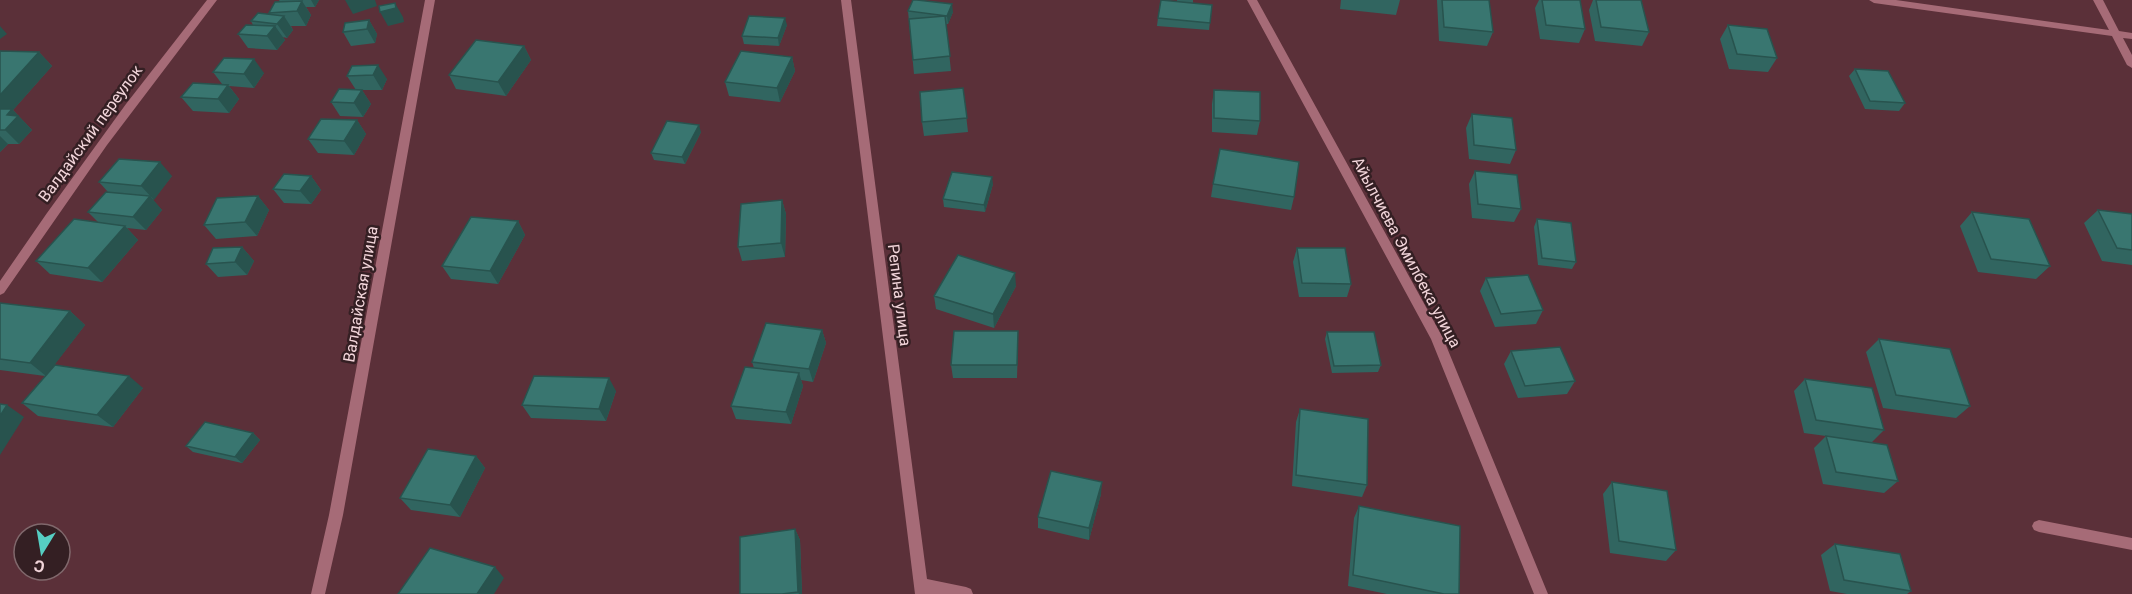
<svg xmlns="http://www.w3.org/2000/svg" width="2132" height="594" font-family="Roboto,sans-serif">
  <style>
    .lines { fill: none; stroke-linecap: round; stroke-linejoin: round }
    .street { fill: #a66b77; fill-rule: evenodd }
    .wall { fill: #316560 }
    .shaded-wall { fill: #28534e }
    .building { fill: #397670; stroke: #28534e; stroke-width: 1.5 }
    .labels { text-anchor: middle; stroke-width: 5; stroke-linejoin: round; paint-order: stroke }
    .street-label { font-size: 16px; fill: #f2d5da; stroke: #341f23 }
  </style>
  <rect width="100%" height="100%" fill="#5b3039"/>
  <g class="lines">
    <!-- street -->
    <path class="street" d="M 207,0 L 217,0 L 107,145 L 4,293 L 0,295 L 0,281 L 47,213 L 126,104 Z
      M 425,0 L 435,0 L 343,515 L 325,594 L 311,594 L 329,515 Z
      M 841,0 L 851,0 L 927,579 L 966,587 L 971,589 L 973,594 L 915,594 Z
      M 1247,0 L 1257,0 L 1443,338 L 1548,594 L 1534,594 L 1431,339 Z
      M 1869,0 L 1896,0 L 2109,30 L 2093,0 L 2103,0 L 2119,31 L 2132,33 L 2132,39 L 2123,38 L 2132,55 L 2132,68 L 2127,65 L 2112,36 L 1874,3 Z
      M 2039,520 L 2132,538 L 2132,550 L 2039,532 L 2034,530 L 2032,526 L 2034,522 Z"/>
  </g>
  <!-- wall -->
  <path class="wall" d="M 279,0 L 319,0 L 315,7 L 306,7 L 311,15 L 306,26 L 291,26 L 293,30 L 287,38 L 283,37 L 285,40 L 277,50 L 248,48 L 238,34 L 253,25 L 251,21 L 270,14 L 269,13 L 280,2 Z
    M 1177,0 L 1193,0 L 1193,3 L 1212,5 L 1209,30 L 1157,26 L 1158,18 L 1177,2 Z
    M 1341,0 L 1400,0 L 1396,15 L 1340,9 Z
    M 1437,0 L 1489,0 L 1493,32 L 1487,46 L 1439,41 Z
    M 1539,0 L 1580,0 L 1585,29 L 1579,43 L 1540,39 L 1535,8 Z
    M 1593,0 L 1641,0 L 1649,32 L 1642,46 L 1595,41 L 1589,10 Z
    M 908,11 L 953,12 L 948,24 L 946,24 L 951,71 L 914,74 Z
    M 369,20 L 377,34 L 375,43 L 351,46 L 343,32 Z
    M 787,25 L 779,46 L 744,44 L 742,36 Z
    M 1728,25 L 1777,58 L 1768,72 L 1729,69 L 1720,39 Z
    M 524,46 L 531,60 L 506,96 L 456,89 L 449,75 Z
    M 0,51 L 39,52 L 52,66 L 13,110 L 32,130 L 19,144 L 8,144 L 0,152 Z
    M 792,57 L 795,71 L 780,102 L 729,96 L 725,82 Z
    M 352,66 L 387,79 L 382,90 L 361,90 L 362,90 L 371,104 L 363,117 L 340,116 L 331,102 L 356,90 L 347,76 Z
    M 1855,69 L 1905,103 L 1899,111 L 1865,109 L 1849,76 Z
    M 213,72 L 264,73 L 254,88 L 229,86 L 239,99 L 229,113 L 193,111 L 181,97 L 222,84 Z
    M 963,88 L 968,132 L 924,136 L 922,122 Z
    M 1214,90 L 1260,121 L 1257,135 L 1212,132 L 1212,104 Z
    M 1472,114 L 1516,150 L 1510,164 L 1469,159 L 1466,128 Z
    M 357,120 L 366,134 L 354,155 L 318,153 L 308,139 Z
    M 701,132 L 685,164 L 654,160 L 651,153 Z
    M 1475,171 L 1521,209 L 1514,222 L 1472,218 L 1469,184 Z
    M 172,176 L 153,200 L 162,210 L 146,230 L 127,228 L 138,240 L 102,282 L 50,274 L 36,261 L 98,222 L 88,212 L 108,192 L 99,182 Z
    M 311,176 L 321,190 L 311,204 L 284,203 L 273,189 Z
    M 993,184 L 985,212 L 944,207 L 943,199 Z
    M 1213,184 L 1294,197 L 1291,210 L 1211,197 Z
    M 258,196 L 269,210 L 257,236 L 216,239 L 204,225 Z
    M 782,200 L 786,214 L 785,257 L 742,261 L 738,247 Z
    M 2098,210 L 2132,214 L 2132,265 L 2102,261 L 2084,223 Z
    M 1972,212 L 2050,266 L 2036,279 L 1978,272 L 1960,226 Z
    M 1537,219 L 1576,262 L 1572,269 L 1538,265 L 1534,227 Z
    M 518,221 L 525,235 L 498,284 L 451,279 L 442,266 Z
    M 242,247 L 254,261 L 247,275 L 218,277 L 206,264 Z
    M 1297,248 L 1351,284 L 1347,297 L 1299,297 L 1293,262 Z
    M 1486,278 L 1543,310 L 1536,324 L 1495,327 L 1480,291 Z
    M 1016,286 L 994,328 L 936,309 L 934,296 Z
    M 0,303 L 70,311 L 85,325 L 51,369 L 143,388 L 113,427 L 38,416 L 22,403 L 45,376 L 0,370 Z
    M 822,330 L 826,343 L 813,382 L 801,380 L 803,386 L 791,424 L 736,419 L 731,406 L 754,368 L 752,362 Z
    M 1327,332 L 1381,365 L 1378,372 L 1332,373 L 1325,339 Z
    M 1879,339 L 1970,406 L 1956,418 L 1883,408 L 1866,352 Z
    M 1018,344 L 1017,378 L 953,378 L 951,365 Z
    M 1511,351 L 1575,381 L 1567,394 L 1518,398 L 1504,364 Z
    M 1805,379 L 1884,430 L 1872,442 L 1898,481 L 1884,493 L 1823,484 L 1814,448 L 1826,436 L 1804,433 L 1794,391 Z
    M 616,391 L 606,421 L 531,418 L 522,405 Z
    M 1300,409 L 1367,485 L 1362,497 L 1292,486 L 1296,422 Z
    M 253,433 L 260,440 L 242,463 L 193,452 L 186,446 Z
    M 476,456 L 485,468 L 460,517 L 411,510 L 400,498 Z
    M 1612,482 L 1676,550 L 1666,561 L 1610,553 L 1603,494 Z
    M 1101,494 L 1089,540 L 1038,528 L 1038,517 Z
    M 1359,506 L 1459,594 L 1387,594 L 1348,586 L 1354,518 Z
    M 795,529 L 800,540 L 802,594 L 740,594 Z
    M 1835,544 L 1911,591 L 1907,594 L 1847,594 L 1830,591 L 1821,555 Z"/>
  <!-- shaded-wall -->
  <path class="shaded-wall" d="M 311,0 L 319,0 L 315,7 Z
    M 345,0 L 375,0 L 377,6 L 353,14 Z
    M 302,1 L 311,15 L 306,26 L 297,11 Z
    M 395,3 L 403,17 L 404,22 L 388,26 L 380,12 Z
    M 952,4 L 953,12 L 948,24 L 947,16 Z
    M 284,16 L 293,30 L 287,38 L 277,24 Z
    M 785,18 L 787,25 L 779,46 L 778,38 Z
    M 369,20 L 377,34 L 375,43 L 367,29 Z
    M 0,26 L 7,34 L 0,39 Z
    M 275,26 L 285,40 L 277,50 L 267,36 Z
    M 524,46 L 531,60 L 506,96 L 498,82 Z
    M 39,52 L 52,66 L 13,110 L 32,130 L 19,144 L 5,130 L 0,111 L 0,95 Z
    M 792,57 L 795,71 L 780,102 L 777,88 Z
    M 254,59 L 264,73 L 254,88 L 244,74 Z
    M 378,65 L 387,79 L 382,90 L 373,75 Z
    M 228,85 L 239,99 L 229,113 L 218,99 Z
    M 362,90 L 371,104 L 363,117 L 354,103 Z
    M 357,120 L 366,134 L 354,155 L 344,141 Z
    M 699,125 L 701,132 L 685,164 L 682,157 Z
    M 0,136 L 8,144 L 0,152 Z
    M 160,162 L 172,176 L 154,200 L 141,186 Z
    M 311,176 L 321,190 L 311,204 L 300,191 Z
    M 992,177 L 993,184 L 985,212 L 984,205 Z
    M 150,196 L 162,210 L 146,230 L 133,217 Z
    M 258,196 L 269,210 L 257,236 L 245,222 Z
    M 782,200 L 786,214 L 785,257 L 781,243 Z
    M 518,221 L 525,235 L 498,284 L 490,271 Z
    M 125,226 L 138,240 L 102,282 L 88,268 Z
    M 242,247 L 254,261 L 247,275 L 235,262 Z
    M 1015,273 L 1016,286 L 994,328 L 993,314 Z
    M 70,311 L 85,325 L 46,376 L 30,363 Z
    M 822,330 L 826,343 L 813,382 L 809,369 Z
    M 799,373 L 803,386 L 791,424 L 786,412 Z
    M 129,376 L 143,388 L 113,427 L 97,415 Z
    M 609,378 L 616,391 L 606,421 L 599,409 Z
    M 7,405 L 24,417 L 0,455 L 0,416 Z
    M 253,433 L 260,440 L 242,463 L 235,457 Z
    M 476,456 L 485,468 L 460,517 L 450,505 Z
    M 1102,482 L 1101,494 L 1089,540 L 1089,528 Z
    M 795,529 L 800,540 L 802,594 L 799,594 L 798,592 Z
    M 495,567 L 504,578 L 494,594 L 477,594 Z"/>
  <!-- building -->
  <path class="building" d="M 913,0 L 917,0 L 952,4 L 947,16 L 908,11 Z
    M 1161,0 L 1212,5 L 1210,23 L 1158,18 Z
    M 1442,0 L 1489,0 L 1493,32 L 1444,27 Z
    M 1542,0 L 1580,0 L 1585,29 L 1546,25 Z
    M 1596,0 L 1641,0 L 1649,32 L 1601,27 Z
    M 302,1 L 297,11 L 269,13 L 275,2 Z
    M 395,3 L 396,8 L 380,12 L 379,6 Z
    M 258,13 L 284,16 L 277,24 L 251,21 Z
    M 749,16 L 785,18 L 778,38 L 742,36 Z
    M 945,16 L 950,56 L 913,60 L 909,19 Z
    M 369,20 L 367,29 L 343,32 L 345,23 Z
    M 246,25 L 275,26 L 267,36 L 238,34 Z
    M 1728,25 L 1767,29 L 1777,58 L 1737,54 Z
    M 476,40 L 524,46 L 498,82 L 449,75 Z
    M 0,51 L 39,52 L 0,95 Z
    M 741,51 L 792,57 L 777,88 L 725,82 Z
    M 224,58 L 254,59 L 244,74 L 213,72 Z
    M 378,65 L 373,75 L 347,76 L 352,66 Z
    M 1855,69 L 1888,71 L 1905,103 L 1870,101 Z
    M 193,83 L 228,85 L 218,99 L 181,97 Z
    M 963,88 L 967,118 L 922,122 L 920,92 Z
    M 339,89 L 362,90 L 354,103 L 331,102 Z
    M 1214,90 L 1260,92 L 1260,121 L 1214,118 Z
    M 0,109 L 12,109 L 7,115 L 18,116 L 5,130 L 0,130 Z
    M 1472,114 L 1512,118 L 1516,150 L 1474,145 Z
    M 321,119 L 357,120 L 344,141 L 308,139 Z
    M 667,121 L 699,125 L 682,157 L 651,153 Z
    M 1220,149 L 1299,162 L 1294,197 L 1213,184 Z
    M 119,159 L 160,162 L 141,186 L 99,182 Z
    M 1475,171 L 1517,175 L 1521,209 L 1478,204 Z
    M 952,172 L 992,177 L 984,205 L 943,199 Z
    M 284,174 L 311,176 L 300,191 L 273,189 Z
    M 106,192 L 150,196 L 133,217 L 88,212 Z
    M 258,196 L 245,222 L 204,225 L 217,198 Z
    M 782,200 L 781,243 L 738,247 L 741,204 Z
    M 2098,210 L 2132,214 L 2132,250 L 2117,248 Z
    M 1972,212 L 2029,219 L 2050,266 L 1991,259 Z
    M 471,217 L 518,221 L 490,271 L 442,266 Z
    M 74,219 L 125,226 L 88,268 L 36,261 Z
    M 1537,219 L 1571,223 L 1576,262 L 1542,258 Z
    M 242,247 L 235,262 L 206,264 L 213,248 Z
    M 1297,248 L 1345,248 L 1351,284 L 1302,283 Z
    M 958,255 L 1015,273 L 993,314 L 934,296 Z
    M 1528,275 L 1543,310 L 1501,314 L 1486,278 Z
    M 0,303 L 70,311 L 30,363 L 0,359 Z
    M 766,323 L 822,330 L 809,369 L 752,362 Z
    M 954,331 L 1018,331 L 1017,365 L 951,365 Z
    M 1327,332 L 1374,332 L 1381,365 L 1334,366 Z
    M 1879,339 L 1950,349 L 1970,406 L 1896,395 Z
    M 1560,347 L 1575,381 L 1525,386 L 1511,351 Z
    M 55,365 L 129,376 L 97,415 L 22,403 Z
    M 745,367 L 799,373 L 786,412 L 731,406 Z
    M 534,376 L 609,378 L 599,409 L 522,405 Z
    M 1805,379 L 1872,388 L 1884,430 L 1816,420 Z
    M 0,404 L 7,405 L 0,416 Z
    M 1300,409 L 1368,419 L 1367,485 L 1296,475 Z
    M 205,422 L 253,433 L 235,457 L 186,446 Z
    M 1826,436 L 1887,445 L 1898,481 L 1836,472 Z
    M 428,449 L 476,456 L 450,505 L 400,498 Z
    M 1051,471 L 1102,482 L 1089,528 L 1038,517 Z
    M 1612,482 L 1667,491 L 1676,550 L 1619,541 Z
    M 1359,506 L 1460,526 L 1459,594 L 1444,594 L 1353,575 Z
    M 795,529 L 798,592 L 782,594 L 740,594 L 740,537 Z
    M 1835,544 L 1900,554 L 1911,591 L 1844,580 Z
    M 430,548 L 495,567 L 477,594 L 398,594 Z"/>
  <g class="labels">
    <!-- street labels -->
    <g class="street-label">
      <text transform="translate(90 133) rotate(-54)" y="6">Валдайский переулок</text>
      <text transform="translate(1407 252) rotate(62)" y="6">Айылчиева Эмилбека улица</text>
      <text transform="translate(360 294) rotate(-80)" y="6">Валдайская улица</text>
      <text transform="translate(900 295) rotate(83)" y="6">Репина улица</text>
    </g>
  </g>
  <!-- north arrow -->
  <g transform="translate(42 552) rotate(191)"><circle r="28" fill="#341f23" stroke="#80686c" stroke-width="1.5"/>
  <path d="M0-4.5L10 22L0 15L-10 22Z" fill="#56cec3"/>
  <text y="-9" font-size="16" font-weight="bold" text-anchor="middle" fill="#f2d5da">С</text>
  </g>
</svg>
